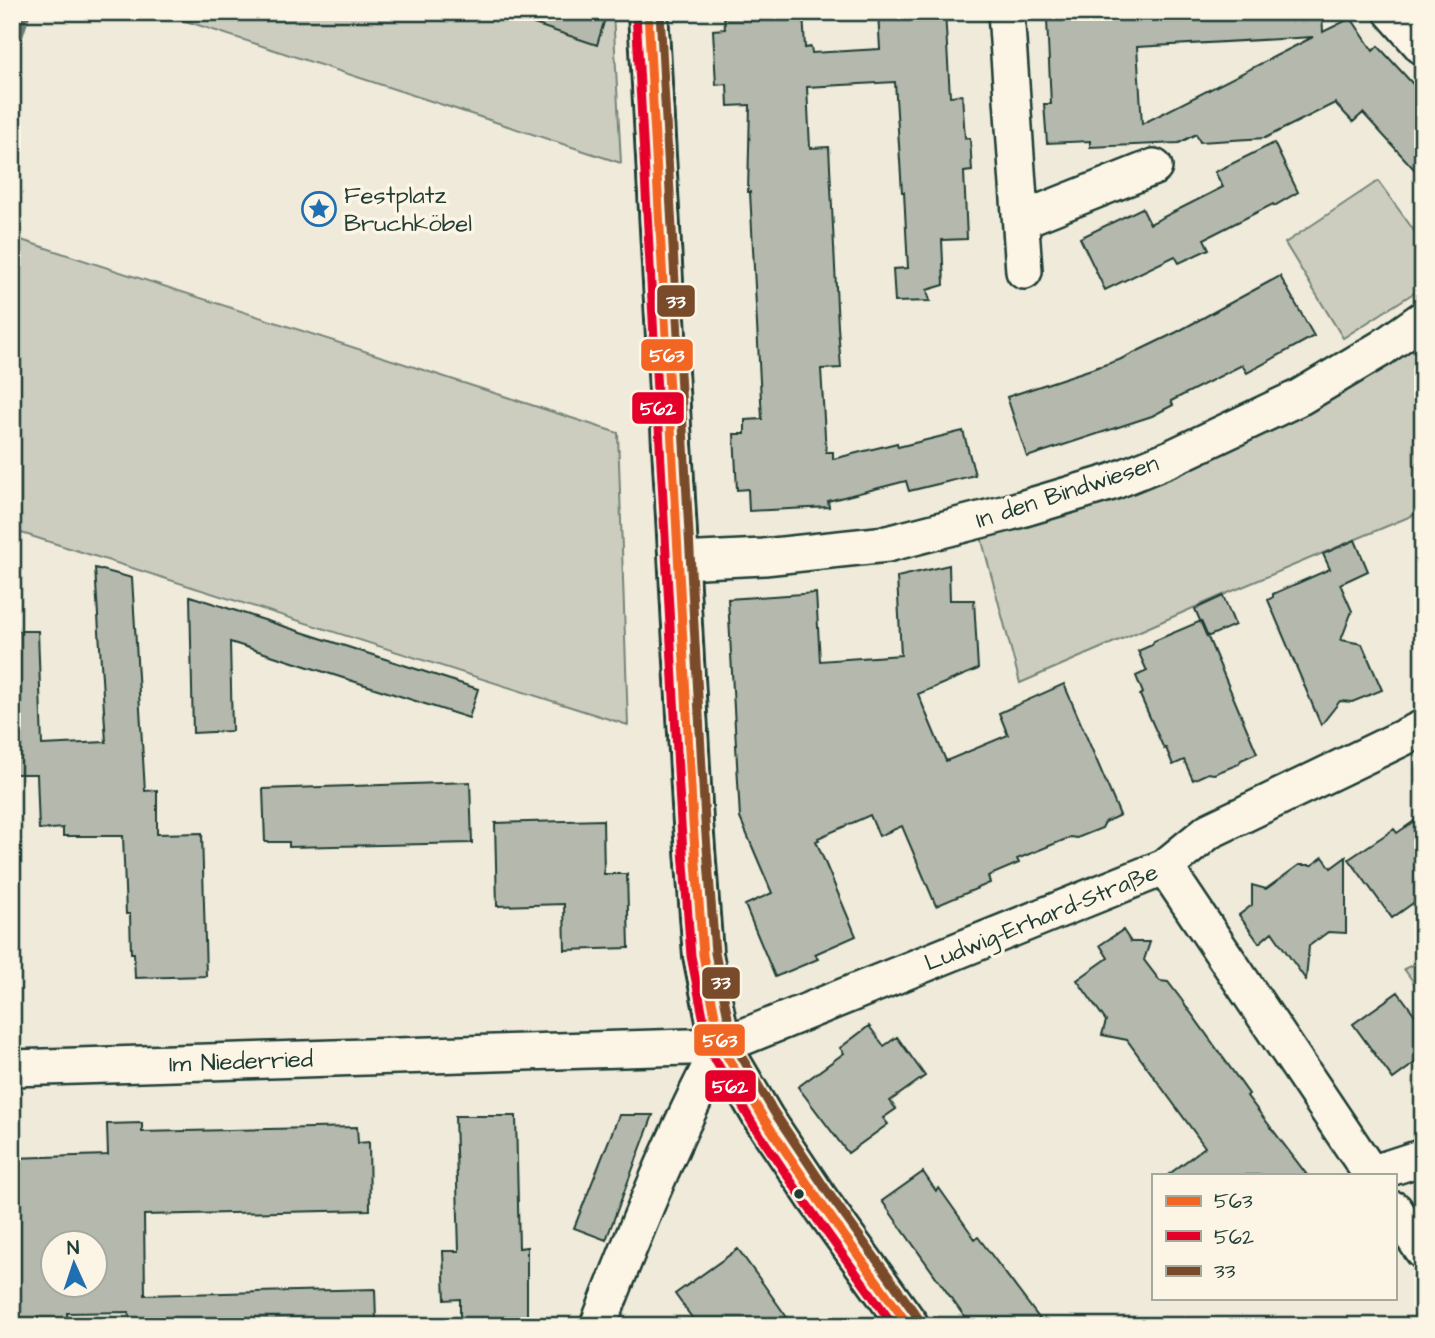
<svg xmlns="http://www.w3.org/2000/svg" width="1435" height="1338" font-family="'Architects Daughter',sans-serif">
  <style>
    .green { fill: #cccdbf; stroke: #76857a; stroke-width: 2 }
    .lines { fill: none; stroke-linecap: round; stroke-linejoin: round }
    .stream { stroke: #6c7d71; stroke-width: 10 }
    .building { fill: #b5b9ad; stroke: #1f3d34; stroke-width: 2; fill-rule: evenodd }
    .street-casing { stroke: #1f3d34; stroke-width: 40 }
    .secondary-casing { stroke: #1f3d34; stroke-width: 44 }
    .street { stroke: #fcf5e5; stroke-width: 35 }
    .secondary { stroke: #fcf5e5; stroke-width: 38 }
    .bus-1-casing { stroke: #fcf5e5; stroke-width: 14 }
    .bus-2-casing { stroke: #fcf5e5; stroke-width: 14 }
    .bus-3-casing { stroke: #fcf5e5; stroke-width: 14 }
    .bus-1 { stroke: #f26522; stroke-width: 9 }
    .bus-2 { stroke: #e4002b; stroke-width: 9 }
    .bus-3 { stroke: #7a4b2a; stroke-width: 9 }
    .bus-dot { fill: #1f3d34; stroke: #fcf5e5; stroke-width: 2.5 }
    .labels { text-anchor: middle; stroke-width: 7; stroke-linejoin: round; paint-order: stroke }
    .poi-label { font-size: 24px; fill: #1f3d34; stroke: #fcf5e5; text-anchor: start }
    .street-label { font-size: 24px; fill: #1f3d34; stroke: #fcf5e5 }
    .line-badge { stroke: #fcf5e5; stroke-width: 2.5 }
    .badge-label { font-size: 19px; text-anchor: middle; font-weight: bold; fill: #fff }
  </style>
  <rect width="100%" height="100%" fill="#efeada"/>
  <filter id="ink" filterUnits="userSpaceOnUse"><feTurbulence type="fractalNoise" baseFrequency=".0143" numOctaves="2"/><feDisplacementMap in="SourceGraphic" scale="14" xChannelSelector="R" yChannelSelector="G"/><feConvolveMatrix kernelMatrix="1 2 1 2 8 2 1 2 1" color-interpolation-filters="sRGB"/></filter>
  <g filter="url(#ink)">
    <!-- green -->
    <path class="green" d="M 158,12 L 613,12 L 621,163 Z
      M 1378,181 L 1423,243 L 1423,287 L 1343,338 L 1285,243 Z
      M 12,237 L 618,433 L 628,725 L 12,530 Z
      M 1423,340 L 1423,511 L 1223,595 L 1020,683 L 981,537 L 1171,476 L 1313,410 Z
      M 1423,960 L 1423,995 L 1404,969 Z"/>
    <g class="lines">
      <!-- stream -->
      <path class="stream" d="M 12,55 L 26,12"/>
    </g>
    <!-- building -->
    <path class="building" d="M 517,12 L 607,12 L 597,45 L 516,18 Z
      M 775,12 L 803,12 L 805,48 L 811,47 L 812,53 L 880,49 L 878,12 L 945,12 L 950,96 L 962,95 L 965,138 L 970,138 L 972,171 L 964,172 L 967,239 L 942,240 L 944,285 L 927,290 L 930,301 L 895,302 L 893,269 L 908,268 L 904,192 L 902,192 L 895,82 L 807,87 L 810,148 L 829,147 L 838,327 L 841,368 L 821,369 L 826,452 L 833,452 L 833,459 L 897,443 L 898,447 L 963,431 L 975,475 L 909,491 L 906,481 L 828,501 L 829,507 L 749,511 L 748,489 L 737,490 L 734,434 L 745,434 L 745,420 L 762,419 L 750,192 L 748,192 L 750,105 L 728,106 L 727,84 L 716,85 L 713,30 L 725,29 L 724,15 Z
      M 1055,12 L 1322,12 L 1323,32 L 1351,18 L 1373,51 L 1378,46 L 1423,95 L 1423,179 L 1363,113 L 1353,122 L 1335,103 L 1265,138 L 1200,142 L 1196,134 L 1179,143 L 1090,147 L 1090,141 L 1047,143 L 1044,104 L 1051,104 L 1047,20 L 1056,19 ZM 1313,37 L 1142,124 L 1137,47 Z
      M 1274,143 L 1298,192 L 1274,206 L 1273,204 L 1204,239 L 1209,249 L 1179,263 L 1175,256 L 1105,290 L 1080,238 L 1142,208 L 1150,224 L 1223,187 L 1215,172 Z
      M 1280,276 L 1314,336 L 1247,373 L 1242,365 L 1171,401 L 1173,405 L 1152,416 L 1027,457 L 1007,397 L 1119,360 L 1177,332 Z
      M 1355,540 L 1368,571 L 1340,584 L 1352,611 L 1341,640 L 1362,644 L 1382,690 L 1352,702 L 1340,701 L 1321,725 L 1268,600 L 1273,597 L 1273,594 L 1330,569 L 1323,554 Z
      M 949,565 L 950,600 L 974,600 L 978,669 L 918,694 L 946,761 L 1008,735 L 999,713 L 1064,684 L 1120,815 L 1105,822 L 1102,828 L 1077,838 L 1071,837 L 1017,859 L 1019,863 L 988,876 L 990,883 L 936,906 L 902,826 L 879,836 L 870,815 L 818,838 L 819,840 L 816,841 L 856,936 L 815,954 L 818,959 L 775,977 L 745,905 L 772,893 L 740,818 L 728,599 L 816,593 L 820,661 L 901,655 L 897,577 Z
      M 95,568 L 132,578 L 145,791 L 157,790 L 157,834 L 202,833 L 206,976 L 135,978 L 134,953 L 131,953 L 130,914 L 126,914 L 123,836 L 63,836 L 63,828 L 39,830 L 37,774 L 12,774 L 12,631 L 38,631 L 42,745 L 106,742 Z
      M 190,596 L 478,689 L 469,718 L 230,642 L 232,731 L 193,733 Z
      M 1223,596 L 1235,625 L 1207,637 L 1195,609 Z
      M 1201,621 L 1257,753 L 1241,760 L 1239,764 L 1214,774 L 1208,773 L 1193,780 L 1184,760 L 1173,765 L 1166,748 L 1164,749 L 1140,695 L 1143,693 L 1136,676 L 1147,671 L 1138,651 L 1152,645 L 1154,641 Z
      M 470,782 L 472,843 L 289,847 L 289,842 L 265,842 L 263,789 Z
      M 1423,815 L 1423,896 L 1392,918 L 1349,859 L 1394,829 L 1397,833 Z
      M 603,820 L 604,874 L 627,874 L 629,948 L 565,950 L 564,904 L 497,906 L 495,823 Z
      M 1323,857 L 1331,868 L 1346,857 L 1346,933 L 1328,932 L 1309,946 L 1306,980 L 1272,932 L 1259,943 L 1239,915 L 1252,905 L 1252,885 L 1266,889 L 1299,865 L 1312,865 Z
      M 1123,930 L 1131,942 L 1150,942 L 1144,960 L 1160,981 L 1168,982 L 1181,999 L 1249,1094 L 1247,1096 L 1307,1175 L 1168,1175 L 1205,1147 L 1127,1040 L 1102,1035 L 1106,1021 L 1077,980 L 1108,958 L 1100,945 Z
      M 1398,992 L 1423,1026 L 1423,1057 L 1393,1079 L 1353,1024 Z
      M 869,1026 L 884,1046 L 897,1037 L 925,1076 L 890,1101 L 896,1109 L 883,1118 L 888,1124 L 848,1153 L 798,1087 L 844,1053 L 840,1048 Z
      M 619,1115 L 653,1115 L 606,1240 L 574,1228 Z
      M 455,1116 L 516,1116 L 519,1248 L 527,1247 L 527,1326 L 460,1326 L 460,1299 L 445,1300 L 443,1251 L 459,1251 Z
      M 142,1123 L 142,1132 L 357,1127 L 358,1143 L 369,1142 L 370,1210 L 144,1215 L 145,1295 L 375,1289 L 376,1320 L 130,1326 L 129,1312 L 67,1313 L 68,1326 L 12,1326 L 12,1158 L 108,1155 L 107,1124 ZM 52,1243 L 94,1243 L 94,1285 L 52,1285 Z
      M 923,1172 L 936,1191 L 939,1188 L 975,1239 L 978,1237 L 1045,1326 L 971,1326 L 882,1201 Z
      M 738,1249 L 764,1285 L 793,1326 L 698,1326 L 675,1294 Z"/>
    <g class="lines">
      <!-- street casing -->
      <g class="street-casing">
        <path id="street" d="M 1006,12 L 1024,271
          M 1392,12 L 1423,47
          M 1021,220 L 1154,167
          M 679,561 L 764,557 L 887,544 L 1011,512 L 1112,482 L 1171,458 L 1300,397 L 1382,348 L 1423,319
          M 1165,867 L 1371,1174 L 1423,1157
          M 12,1068 L 721,1046 L 1165,867 L 1209,831 L 1423,728
          M 1395,1210 L 1423,1251
          M 598,1326 C 635,1231 673,1136 721,1046"/>
      </g>
      <!-- secondary casing -->
      <g class="secondary-casing">
        <path id="secondary" d="M 648,12 L 693,823 L 703,955 L 721,1046 L 764,1119 L 817,1198 L 909,1326"/>
      </g>
      <!-- street -->
      <use href="#street" class="street"/>
      <!-- secondary -->
      <use href="#secondary" class="secondary"/>
      <!-- bus-1 casing -->
      <g class="bus-1-casing">
        <path id="bus-1" d="M 648,12 L 693,823 L 703,955 L 721,1046 L 764,1119 L 817,1198 L 909,1326"/>
      </g>
      <!-- bus-2 casing -->
      <g class="bus-2-casing">
        <path id="bus-2" d="M 636,13 L 681,824 L 691,956 L 710,1051 L 754,1126 L 807,1205 L 894,1326"/>
      </g>
      <!-- bus-3 casing -->
      <g class="bus-3-casing">
        <path id="bus-3" d="M 660,12 L 705,822 L 715,953 L 733,1042 L 774,1112 L 827,1191 L 919,1319"/>
      </g>
      <!-- bus-1 -->
      <use href="#bus-1" class="bus-1"/>
      <!-- bus-2 -->
      <use href="#bus-2" class="bus-2"/>
      <!-- bus-3 -->
      <use href="#bus-3" class="bus-3"/>
    </g>
  </g>
  <!-- icons -->
  <defs>
    <g id="sight-ring" transform="scale(1.75)"><circle r="9.5" fill="#fcf5e5" stroke="#1f6fb2" stroke-width="1.5"/><path d="M0-6L1.8-2.2L6-1.7L2.9 1.2L3.7 5.4L0 3.3L-3.7 5.4L-2.9 1.2L-6-1.7L-1.8-2.2Z" fill="#1f6fb2"/></g>
  </defs>
  <g fill-rule="evenodd">
    <use href="#sight-ring" x="319" y="209"/>
  </g>
  <!-- markers -->
  <circle class="bus-dot" cx="799" cy="1194" r="6"/>
  <g class="labels">
    <!-- poi labels -->
    <g class="poi-label">
      <text x="344" y="203">Festplatz<tspan x="344" dy="28">Bruchköbel</tspan></text>
    </g>
    <!-- street labels -->
    <g class="street-label">
      <text transform="translate(1067 491) rotate(-18)" y="8">In den Bindwiesen</text>
      <text transform="translate(1041 917) rotate(-22)" y="8">Ludwig-Erhard-Straße</text>
      <text transform="translate(241 1061) rotate(-2)" y="8">Im Niederried</text>
    </g>
  </g>
  <g class="line-badge">
    <rect x="656" y="284" width="40" height="34" rx="7" fill="#7a4b2a"/>
    <rect x="640" y="338" width="54" height="34" rx="7" fill="#f26522"/>
    <rect x="631" y="391" width="54" height="34" rx="7" fill="#e4002b"/>
    <rect x="701" y="966" width="40" height="34" rx="7" fill="#7a4b2a"/>
    <rect x="693" y="1023" width="53" height="34" rx="7" fill="#f26522"/>
    <rect x="704" y="1069" width="53" height="34" rx="7" fill="#e4002b"/>
  </g>
  <g class="badge-label">
    <text x="676" y="308">33</text>
    <text x="667" y="362">563</text>
    <text x="658" y="415">562</text>
    <text x="721" y="989">33</text>
    <text x="720" y="1047">563</text>
    <text x="730" y="1093">562</text>
  </g>
  <!-- margin -->
  <rect width="1435" height="1338" fill="none" stroke="#fcf5e5" stroke-width="42"/>
  <rect x="21" y="21" width="1393" height="1296" fill="none" stroke="#1f3d34" stroke-width="2.5" filter="url(#ink)"/>
  <!-- legend -->
  <rect x="1152" y="1174" width="245" height="126" fill="#fcf5e5" stroke="#a4ab9e" stroke-width="2"/>
  <rect x="1166" y="1196" width="35" height="10" fill="#f26522" stroke="#a4ab9e" stroke-width="2"/>
  <text x="1214" y="1208" font-size="21" fill="#1f3d34">563</text>
  <rect x="1166" y="1231" width="35" height="10" fill="#e4002b" stroke="#a4ab9e" stroke-width="2"/>
  <text x="1214" y="1244" font-size="21" fill="#1f3d34">562</text>
  <rect x="1166" y="1266" width="35" height="10" fill="#7a4b2a" stroke="#a4ab9e" stroke-width="2"/>
  <text x="1214" y="1278" font-size="21" fill="#1f3d34">33</text>
  <!-- north arrow -->
  <g transform="translate(74 1264) rotate(357)"><circle r="33" fill="#fcf5e5" stroke="#a4ab9e" stroke-width="2"/>
  <path d="M0-5L12 26L0 18L-12 26Z" fill="#1f6fb2"/>
  <text y="-10" font-size="19" font-weight="bold" text-anchor="middle" fill="#1f3d34">N</text>
  </g>
</svg>
